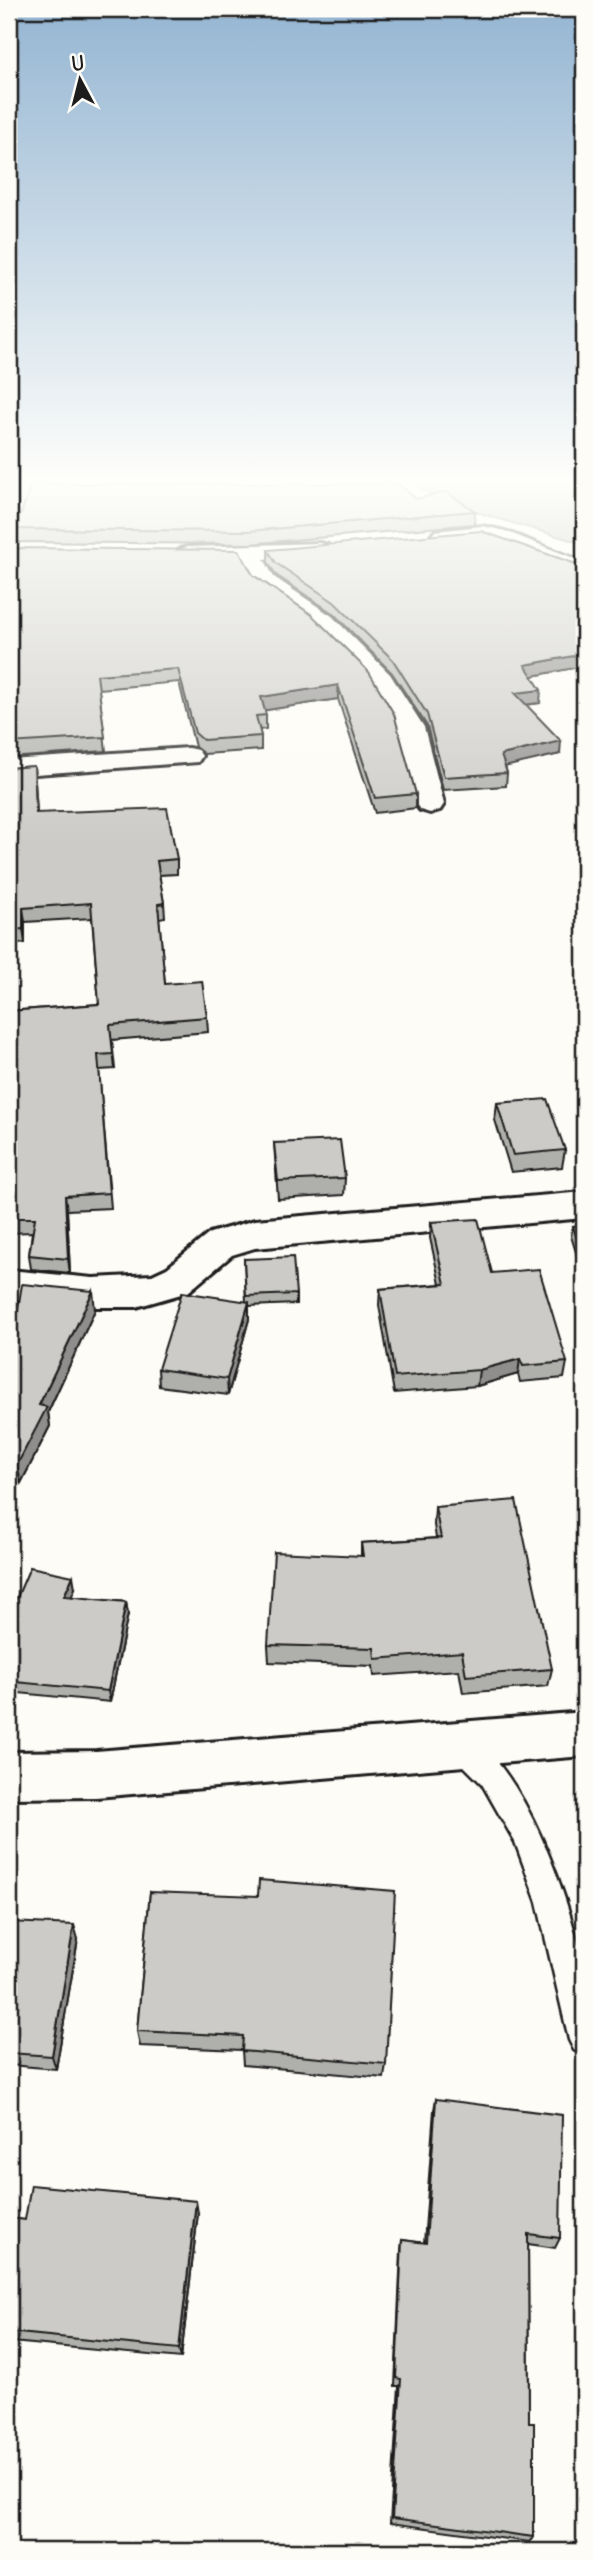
<svg xmlns="http://www.w3.org/2000/svg" width="593" height="2560" font-family="Delius,sans-serif">
  <style>
    .water { fill: #b7b6b2; stroke: #797876; stroke-width: 2 }
    .lines { fill: none; stroke-linecap: round; stroke-linejoin: round }
    .service-casing { stroke: #1c1c1c; stroke-width: 5 }
    .minor-casing { stroke: #1c1c1c; stroke-width: 6 }
    .service { fill: #fdfcf7; fill-rule: evenodd }
    .minor { fill: #fdfcf7; fill-rule: evenodd }
    .wall { fill: #afafac; stroke: #1c1c1c; stroke-width: 2 }
    .shaded-wall { fill: #8f8e8c; stroke: #1c1c1c; stroke-width: 2 }
    .building { fill: #cccbc8; stroke: #1c1c1c; stroke-width: 2 }
  </style>
  <rect width="100%" height="100%" fill="#fdfcf7"/>
  <filter id="ink" filterUnits="userSpaceOnUse"><feTurbulence type="fractalNoise" baseFrequency=".0143" numOctaves="2"/><feDisplacementMap in="SourceGraphic" scale="14" xChannelSelector="R" yChannelSelector="G"/><feConvolveMatrix kernelMatrix="1 2 1 2 8 2 1 2 1" color-interpolation-filters="sRGB"/></filter>
  <g filter="url(#ink)">
    <!-- water -->
    <path class="water" d="M 416,484 L 584,484 L 584,544 L 438,501 Z"/>
    <g class="lines">
      <!-- service casing -->
      <g class="service-casing">
        <path id="service" d="M 461,1733 C 522,1756 576,1914 584,1975 C 587,2000 585,2030 584,2055 L 574,2050 L 569,2040 L 537,1902 L 515,1842 L 482,1784 L 452,1754 L 448,1745 L 452,1736 Z"/>
      </g>
      <!-- minor casing -->
      <g class="minor-casing">
        <path id="minor" d="M 13,484 L 35,484 L 21,525 L 17,530 L 9,532 L 9,495 Z
          M 482,526 L 505,531 L 584,562 L 584,577 L 491,542 L 435,541 L 431,536 L 435,531 Z
          M 320,543 L 328,545 L 332,550 L 328,555 L 264,559 L 274,577 L 332,616 L 390,674 L 424,727 L 444,804 L 440,810 L 430,813 L 420,810 L 416,804 L 396,727 L 371,684 L 314,626 L 255,586 L 240,559 L 188,561 L 180,559 L 176,554 L 180,549 L 188,547 Z
          M 188,748 L 198,750 L 202,756 L 198,762 L 9,776 L 9,760 Z
          M 584,1192 L 584,1218 L 255,1248 L 232,1255 L 188,1292 L 136,1307 L 93,1307 L 9,1298 L 9,1270 L 93,1278 L 152,1275 L 167,1268 L 210,1233 L 255,1220 Z
          M 584,1712 L 584,1756 L 96,1797 L 9,1798 L 9,1752 L 96,1751 Z"/>
      </g>
      <!-- service -->
      <use href="#service" class="service"/>
      <!-- minor -->
      <use href="#minor" class="minor"/>
    </g>
    <!-- wall -->
    <path class="wall" d="M 416,499 L 475,511 L 474,524 L 249,544 L 9,542 L 9,545 L 9,521 Z
      M 9,548 L 253,575 L 312,615 L 416,794 L 416,808 L 375,813 L 338,699 L 264,710 L 266,715 L 266,729 L 259,730 L 261,736 L 261,750 L 204,754 L 195,747 L 179,682 L 99,689 L 106,751 L 9,758 Z
      M 268,550 L 584,568 L 584,666 L 532,676 L 540,703 L 526,705 L 560,754 L 505,766 L 507,773 L 506,786 L 443,790 L 427,726 L 392,673 L 334,614 L 276,575 L 268,562 Z
      M 34,766 L 37,813 L 177,859 L 177,874 L 159,875 L 164,903 L 165,917 L 159,918 L 165,984 L 207,1017 L 208,1032 L 112,1040 L 115,1069 L 99,1070 L 111,1208 L 67,1210 L 70,1273 L 31,1269 L 29,1255 L 32,1232 L 9,1233 L 9,1011 L 99,1004 L 92,918 L 25,922 L 25,943 L 9,945 L 9,768 Z
      M 497,1103 L 565,1150 L 562,1167 L 511,1172 L 495,1120 Z
      M 274,1143 L 345,1178 L 344,1195 L 278,1199 Z
      M 431,1222 L 492,1273 L 567,1362 L 564,1378 L 520,1382 L 518,1374 L 477,1386 L 394,1393 L 379,1305 L 380,1289 L 440,1284 L 430,1238 Z
      M 584,1225 L 584,1275 L 583,1275 L 571,1236 L 573,1226 Z
      M 244,1259 L 296,1294 L 296,1304 L 249,1306 L 249,1319 L 228,1395 L 159,1386 L 158,1369 L 246,1302 Z
      M 95,1310 L 48,1412 L 50,1426 L 21,1483 L 9,1480 L 9,1320 L 16,1321 Z
      M 435,1507 L 552,1669 L 548,1686 L 463,1693 L 459,1670 L 374,1676 L 373,1666 L 269,1662 L 268,1645 L 361,1555 L 361,1543 L 436,1538 L 434,1525 Z
      M 75,1588 L 71,1597 L 126,1602 L 128,1614 L 110,1702 L 19,1693 L 14,1709 L 9,1708 L 9,1616 Z
      M 150,1892 L 386,2064 L 384,2078 L 243,2065 L 242,2050 L 140,2046 L 137,2031 Z
      M 9,1922 L 78,1939 L 56,2069 L 9,2065 Z
      M 436,2099 L 560,2238 L 555,2248 L 528,2244 L 529,2423 L 534,2537 L 529,2542 L 390,2523 L 399,2386 L 395,2386 L 401,2250 L 402,2240 L 424,2243 L 434,2110 Z
      M 198,2213 L 181,2358 L 12,2342 L 11,2339 L 9,2339 L 9,2218 L 25,2220 Z"/>
    <!-- shaded-wall -->
    <path class="shaded-wall" d="M 584,654 L 584,666 L 523,678 L 525,665 Z
      M 338,685 L 338,699 L 261,711 L 261,697 Z
      M 541,690 L 540,703 L 514,706 L 515,693 Z
      M 561,741 L 560,754 L 500,768 L 501,755 Z
      M 34,766 L 35,780 L 38,828 L 36,813 Z
      M 23,908 L 25,922 L 25,943 L 23,929 Z
      M 65,1196 L 67,1210 L 70,1273 L 68,1259 Z
      M 93,1291 L 95,1310 L 48,1412 L 50,1426 L 21,1483 L 17,1465 L 39,1405 Z
      M 249,1302 L 249,1319 L 228,1395 L 227,1379 Z
      M 520,1359 L 518,1374 L 477,1386 L 479,1370 Z
      M 73,1576 L 75,1588 L 67,1608 L 64,1596 Z
      M 126,1602 L 128,1614 L 110,1702 L 108,1691 Z
      M 16,1682 L 19,1693 L 14,1709 L 11,1698 Z
      M 74,1925 L 78,1939 L 56,2069 L 52,2056 Z
      M 196,2201 L 198,2213 L 181,2358 L 179,2349 Z"/>
    <!-- building -->
    <path class="building" d="M 31,484 L 399,484 L 416,499 L 446,492 L 475,511 L 249,531 L 9,529 L 9,521 L 16,520 L 21,514 Z
      M 481,531 L 576,564 L 584,568 L 584,654 L 525,665 L 541,690 L 515,693 L 561,741 L 501,755 L 507,773 L 444,777 L 427,714 L 393,660 L 334,602 L 276,563 L 268,550 Z
      M 9,548 L 239,550 L 253,575 L 312,615 L 369,672 L 394,714 L 416,794 L 375,798 L 338,685 L 261,697 L 266,715 L 256,716 L 261,736 L 203,740 L 195,733 L 178,669 L 97,675 L 105,737 L 9,743 Z
      M 34,766 L 36,813 L 167,808 L 177,859 L 157,861 L 164,903 L 158,904 L 165,984 L 202,981 L 207,1017 L 110,1025 L 113,1054 L 98,1055 L 109,1193 L 65,1196 L 68,1259 L 29,1255 L 35,1218 L 9,1218 L 9,1011 L 99,1004 L 91,903 L 23,908 L 23,929 L 9,930 L 9,768 Z
      M 547,1099 L 565,1150 L 513,1155 L 497,1103 Z
      M 340,1140 L 345,1178 L 278,1181 L 274,1143 Z
      M 478,1219 L 492,1273 L 539,1269 L 567,1362 L 523,1366 L 520,1359 L 479,1370 L 395,1377 L 380,1289 L 445,1284 L 431,1222 Z
      M 584,1225 L 584,1262 L 573,1226 Z
      M 293,1257 L 296,1294 L 246,1296 L 244,1259 Z
      M 22,1284 L 93,1291 L 39,1405 L 47,1407 L 17,1465 L 9,1463 L 9,1320 L 16,1321 Z
      M 182,1292 L 249,1302 L 227,1379 L 158,1369 Z
      M 516,1500 L 552,1669 L 466,1676 L 462,1652 L 375,1659 L 374,1648 L 268,1645 L 274,1552 L 363,1556 L 361,1543 L 441,1538 L 435,1507 Z
      M 30,1567 L 73,1576 L 64,1596 L 126,1602 L 108,1691 L 16,1682 L 11,1698 L 9,1697 L 9,1616 Z
      M 259,1880 L 395,1891 L 386,2064 L 242,2051 L 243,2036 L 137,2031 L 150,1892 L 258,1896 Z
      M 9,1922 L 74,1925 L 52,2056 L 9,2053 Z
      M 436,2099 L 562,2115 L 560,2238 L 528,2234 L 529,2423 L 534,2423 L 534,2537 L 392,2518 L 401,2379 L 396,2378 L 402,2240 L 426,2243 Z
      M 31,2185 L 196,2201 L 179,2349 L 9,2332 L 9,2218 L 25,2220 Z"/>
  </g>
  <!-- sky -->
  <linearGradient id="sky" x2="0" y2="1"><stop stop-color="#94b5d2"/><stop offset="0.57" stop-color="#fefefb"/><stop offset="1" stop-color="#fefefb" stop-opacity="0"/></linearGradient>
  <rect width="593" height="842" fill="url(#sky)"/>
  <!-- margin -->
  <rect width="593" height="2560" fill="none" stroke="#fdfcf7" stroke-width="35"/>
  <rect x="18" y="18" width="558" height="2525" fill="none" stroke="#1c1c1c" stroke-width="2.5" filter="url(#ink)"/>
  <!-- north arrow -->
  <g transform="translate(80 80) rotate(353)" stroke="#fdfcf7" stroke-width="5" paint-order="stroke">
  <path d="M0-5L12 26L0 18L-12 26Z" fill="#1c1c1c"/>
  <text y="-10" font-size="19" font-weight="bold" text-anchor="middle" fill="#1c1c1c">U</text>
  </g>
</svg>
